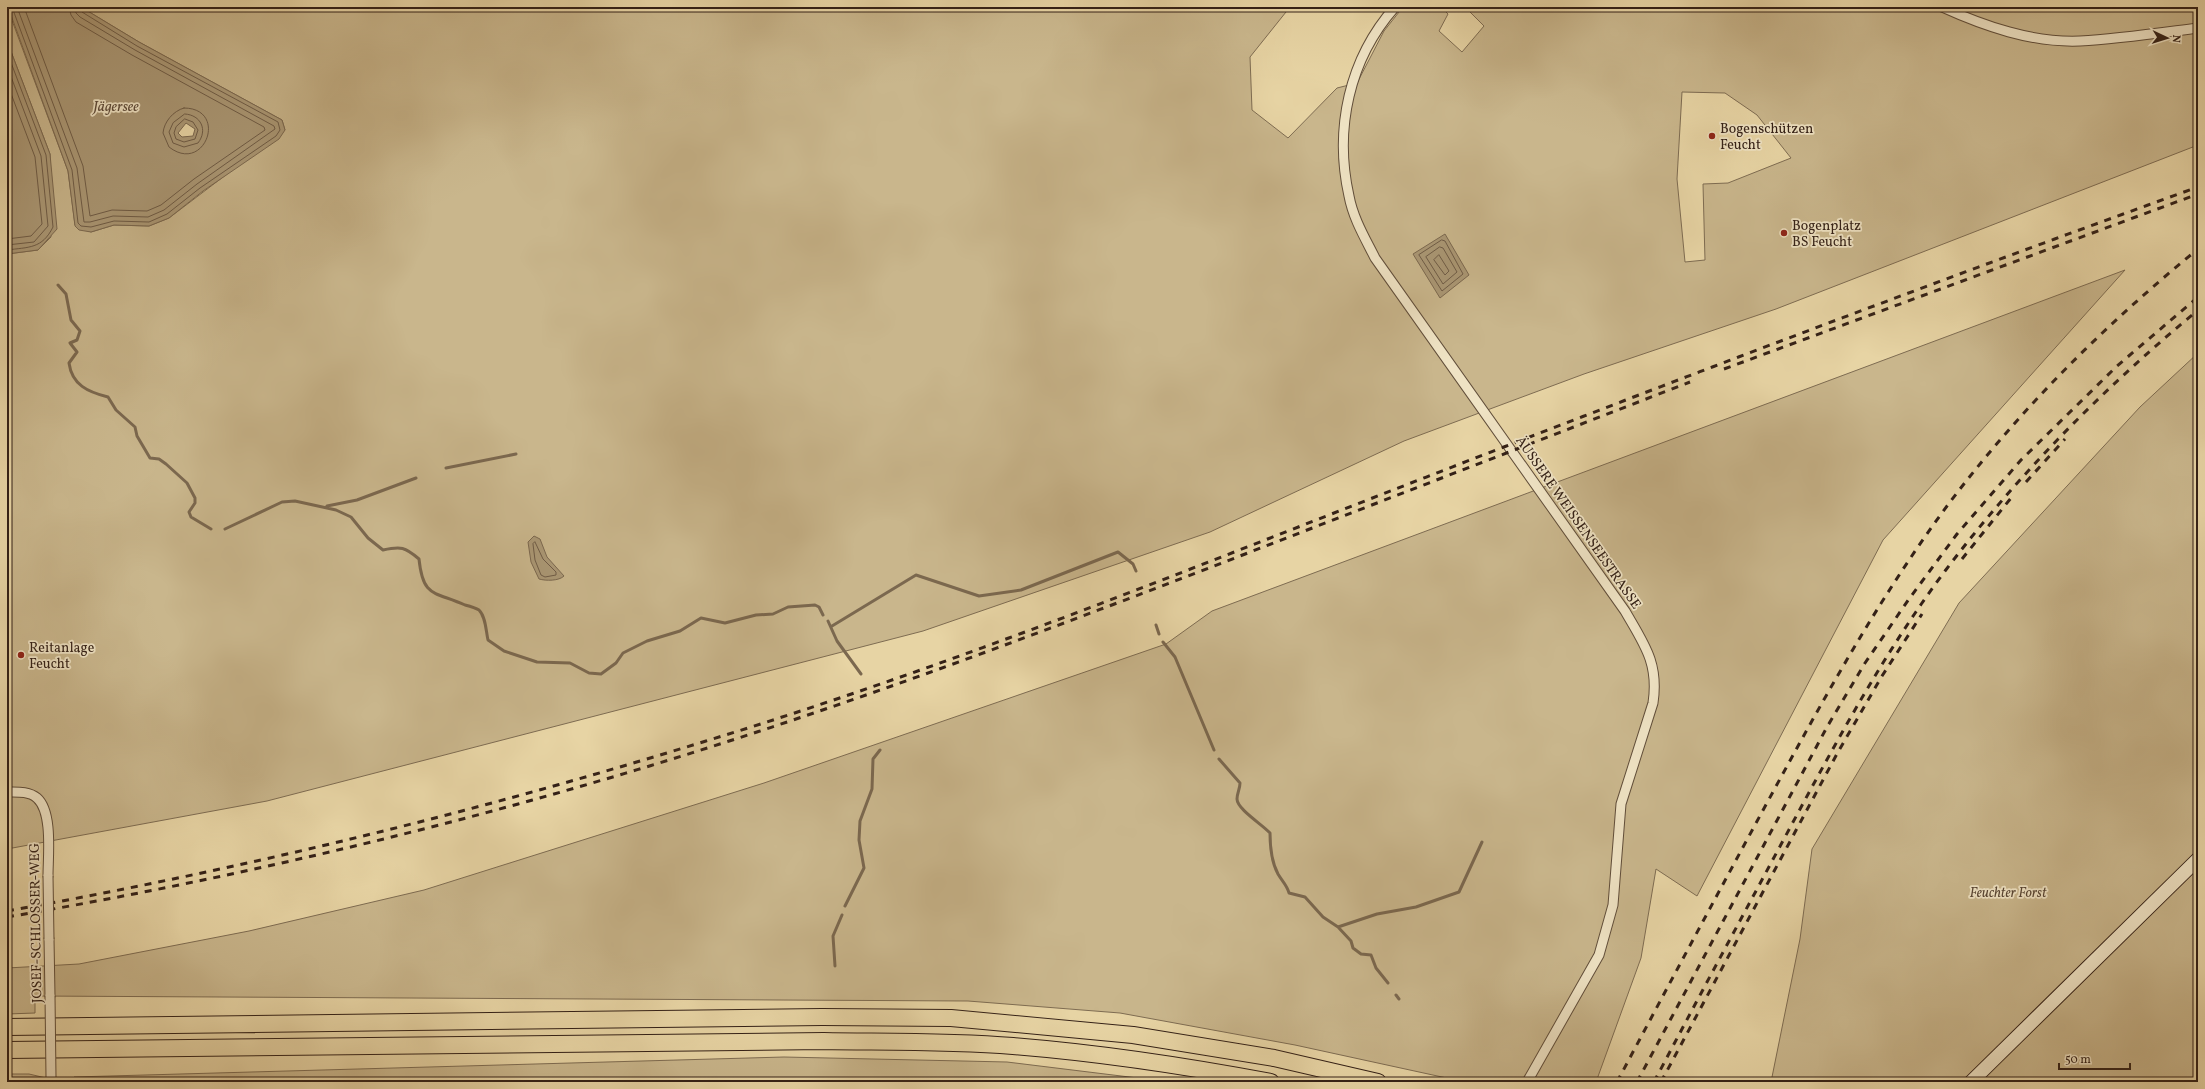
<svg xmlns="http://www.w3.org/2000/svg" width="2205" height="1089" font-family="Vollkorn,serif">
  <style>
    .green { fill: #c9b68c; stroke: #7e6c52; fill-rule: evenodd }
    .water { fill: #aa9774; stroke: #7b684f; fill-rule: evenodd }
    .lines { fill: none; stroke-linecap: round; stroke-linejoin: round }
    .shore { stroke: #6f5c46; stroke-width: 1 }
    .stream { stroke: #7b684f; stroke-width: 3 }
    .street-casing { stroke: #614e3a; stroke-width: 11 }
    .secondary-casing { stroke: #342117; stroke-width: 15 }
    .highway-casing { stroke: #342117; stroke-width: 18 }
    .street { stroke: #efe3c4; stroke-width: 9 }
    .secondary { stroke: #efe3c4; stroke-width: 13 }
    .highway { stroke: #e7d4a4; stroke-width: 16 }
    .rail { stroke: #342117; stroke-width: 3; stroke-dasharray: 7 7; stroke-linecap: butt }
    .street-bridge-casing { stroke: #614e3a; stroke-width: 11; stroke-linecap: butt }
    .street-bridge { stroke: #efe3c4; stroke-width: 9 }
    .poi-dot { fill: #8f2418; stroke: #efe3c4; stroke-width: 1.5 }
    .labels { text-anchor: middle; stroke-width: 3.5; stroke-linejoin: round; paint-order: stroke }
    .poi-label { font-size: 14px; fill: #342117; stroke: #efe3c4; text-anchor: start }
    .street-label { font-size: 14px; fill: #342117; stroke: #efe3c4 }
    .park-label { font-size: 14px; font-style: italic; fill: #594634; stroke: #efe3c4 }
    .water-label { font-size: 15px; font-style: italic; fill: #5d4a38; stroke: #efe3c4 }
  </style>
  <rect width="100%" height="100%" fill="#e7d4a4"/>
  <filter id="stains"><feTurbulence type="fractalNoise" baseFrequency=".005" numOctaves="4"/><feColorMatrix values="0 0 0 0 .2 0 0 0 0 .09 0 0 0 0 .02 0 0 0 .5 -.17"/></filter>
  <radialGradient id="worn" r=".72"><stop offset=".6" stop-color="#630" stop-opacity="0"/><stop offset="1" stop-color="#630" stop-opacity=".3"/></radialGradient>
  <!-- green -->
  <path class="green" d="M 7,7 L 68,171 L 75,225 L 91,232 L 114,225 L 149,226 L 169,218 L 285,130 L 282,120 L 139,42 L 81,7 L 1290,7 L 1250,57 L 1252,110 L 1288,138 L 1337,88 L 1357,83 L 1384,31 L 1403,7 L 1441,7 L 1448,14 L 1439,31 L 1462,52 L 1484,26 L 1465,7 L 2198,7 L 2198,145 L 1776,309 L 1584,374 L 1404,441 L 1210,532 L 923,631 L 267,801 L 7,849 L 7,254 L 38,250 L 51,237 L 50,154 L 7,41 ZM 1682,92 L 1725,93 L 1757,115 L 1791,158 L 1728,183 L 1703,184 L 1705,260 L 1685,262 L 1677,179 Z
    M 2125,270 L 1883,540 L 1697,896 L 1656,869 L 1641,958 L 1596,1082 L 1465,1082 L 1295,1045 L 1120,1013 L 968,1001 L 35,996 L 35,1013 L 7,1014 L 7,968 L 79,964 L 249,931 L 424,890 L 764,783 L 1166,644 L 1212,611 Z
    M 2198,353 L 2198,1082 L 1771,1082 L 1800,939 L 1812,849 L 1959,603 L 2140,407 Z
    M 784,1057 L 1007,1062 L 1170,1082 L 75,1082 L 74,1077 Z
    M 7,1074 L 29,1074 L 46,1078 L 45,1082 L 7,1082 Z"/>
  <!-- water -->
  <path class="water" d="M 8,7 L 81,7 L 139,42 L 282,120 L 285,130 L 279,139 L 203,191 L 169,218 L 149,226 L 114,225 L 91,232 L 79,230 L 75,226 L 68,171 ZM 186,123 L 195,129 L 193,136 L 182,137 L 178,133 Z
    M 7,41 L 50,154 L 57,229 L 38,250 L 7,254 Z
    M 1445,234 L 1469,275 L 1440,298 L 1413,254 Z
    M 534,536 L 540,539 L 547,557 L 564,576 C 559,581 546,581 539,579 L 531,562 L 528,542 Z"/>
  <g class="lines">
    <!-- shore -->
    <path class="shore" d="M 12,7 L 72,170 L 78,223 L 81,226 L 91,227 L 114,221 L 149,222 L 167,214 L 200,188 L 276,136 L 280,130 L 278,122 L 137,46 L 82,12 L 80,7
      M 17,7 L 77,168 L 84,222 L 90,222 L 113,216 L 148,217 L 164,210 L 197,184 L 275,129 L 274,126 L 135,50 L 80,17 L 76,13 L 75,7
      M 24,7 L 83,166 L 90,216 L 112,210 L 147,211 L 161,205 L 194,179 L 265,130 L 264,127 L 132,55 L 76,22 L 71,15 L 69,7
      M 7,52 L 46,155 L 53,227 C 42,249 29,247 7,250
      M 7,66 L 41,156 L 48,226 L 34,242 L 7,245
      M 7,83 L 35,157 L 42,224 L 31,236 L 7,239
      M 184,108 C 229,108 205,175 169,147 L 163,133 C 164,122 173,111 184,108 Z
      M 185,114 C 201,115 208,130 198,143 L 184,147 L 173,143 L 169,132 L 173,123 Z
      M 185,119 L 193,122 L 198,130 L 195,139 L 184,142 L 176,139 L 174,133 L 176,127 Z
      M 1442,240 L 1445,241 L 1463,274 L 1442,291 L 1419,255 Z
      M 1440,247 L 1443,248 L 1457,272 L 1443,284 L 1426,257 Z
      M 1439,255 L 1449,271 L 1445,275 L 1434,260 Z
      M 535,542 L 543,559 L 556,572 L 556,575 L 545,577 L 541,575 L 535,560 L 533,544 Z"/>
    <!-- stream -->
    <path class="stream" d="M 58,285 L 66,294 L 71,320 L 80,331 L 77,340 L 70,343 L 77,352 L 69,363 C 72,385 88,392 108,397 L 116,410 L 135,427 L 137,436 L 150,458 L 159,459 L 166,464 L 187,483 L 195,498 L 195,503 L 189,512 L 191,517 L 211,529
      M 446,468 L 516,454
      M 327,506 L 357,500 L 416,478
      M 225,529 L 282,502 L 295,501 L 336,510 L 351,517 L 368,538 L 383,550 C 401,546 405,547 419,559 C 423,598 434,591 465,605 C 469,606 476,608 479,610 C 486,617 486,632 488,640 L 504,651 L 537,662 L 570,663 L 589,673 L 601,674 L 616,663 L 623,653 L 647,641 L 680,631 L 701,618 L 725,623 L 756,615 L 773,614 L 788,607 L 815,605 L 819,607 L 823,615
      M 828,621 L 837,641 L 861,674
      M 1156,625 L 1159,634
      M 832,626 L 916,575 L 979,596 L 1021,590 L 1118,552 L 1133,564 L 1136,571
      M 1163,642 L 1175,657 L 1214,750
      M 1219,759 L 1240,783 C 1240,789 1237,793 1237,799 C 1237,809 1263,825 1270,833 C 1270,847 1271,861 1278,874 C 1282,881 1287,885 1289,893 L 1305,897 L 1323,917 L 1338,927 L 1351,941 L 1353,948 L 1361,954 L 1371,955 L 1376,968 L 1388,983
      M 845,906 L 864,868 L 859,840 L 860,821 L 872,789 L 873,759 L 880,750
      M 1338,927 L 1377,914 L 1416,907 L 1459,892 L 1482,842
      M 835,966 L 833,936 L 842,915
      M 1396,995 L 1399,999"/>
    <!-- street casing -->
    <g class="street-casing">
      <path id="street" d="M 1395,7 C 1349,59 1334,129 1349,196 C 1353,218 1365,238 1375,258 L 1625,611 C 1644,644 1659,663 1653,703 L 1621,804 L 1613,905 L 1599,955 L 1527,1082
        M 1942,7 C 1984,26 2032,43 2080,41 C 2119,39 2159,33 2198,28
        M 7,792 C 17,792 29,791 37,798 C 53,812 48,856 48,876
        M 49,939 L 50,996"/>
    </g>
    <!-- secondary casing -->
    <g class="secondary-casing">
      <path id="secondary" d="M 1971,1082 L 2198,859"/>
    </g>
    <!-- highway casing -->
    <g class="highway-casing">
      <path id="highway" d="M 7,1027 L 822,1017 L 951,1018 L 1133,1035 L 1274,1058 L 1378,1082
        M 7,1050 L 824,1041 C 887,1042 950,1041 1013,1046 C 1100,1053 1186,1066 1271,1082"/>
    </g>
    <!-- street -->
    <use href="#street" class="street"/>
    <!-- secondary -->
    <use href="#secondary" class="secondary"/>
    <!-- highway -->
    <use href="#highway" class="highway"/>
    <!-- rail -->
    <path class="rail" d="M 1724,369 L 2198,194
      M 2026,482 L 2065,439
      M 1962,559 L 2011,498
      M 7,911 C 244,869 477,812 706,741 C 939,670 1167,578 1393,490 C 1660,386 1928,284 2198,187
      M 7,917 C 226,880 443,829 656,764 C 843,707 1026,638 1209,568 C 1369,506 1530,444 1690,382
      M 1617,1082 C 1667,988 1717,895 1768,801 C 1824,698 1880,596 1950,502 C 2022,407 2106,324 2198,249
      M 1637,1082 L 1827,727 L 1865,663 L 1909,599 L 1957,534 L 2021,460 L 2117,366 L 2198,297
      M 1654,1082 C 1697,1000 1741,919 1785,837 C 1834,746 1883,654 1945,571 C 2019,473 2104,388 2198,310
      M 1661,1082 L 1838,752 L 1882,676 L 1922,614"/>
    <!-- street-bridge casing -->
    <g class="street-bridge-casing">
      <path id="street-bridge" d="M 48,876 L 49,939
        M 50,996 L 51,1077"/>
    </g>
    <!-- street-bridge -->
    <use href="#street-bridge" class="street-bridge"/>
  </g>
  <!-- markers -->
  <g class="poi-dot">
    <circle cx="1712" cy="136" r="4"/>
    <circle cx="1784" cy="233" r="4"/>
    <circle cx="21" cy="655" r="4"/>
  </g>
  <g class="labels">
    <!-- poi labels -->
    <g class="poi-label">
      <text x="1720" y="133">Bogenschützen<tspan x="1720" dy="16">Feucht</tspan></text>
      <text x="1792" y="230">Bogenplatz<tspan x="1792" dy="16">BS Feucht</tspan></text>
      <text x="29" y="652">Reitanlage<tspan x="29" dy="16">Feucht</tspan></text>
    </g>
    <!-- street labels -->
    <g class="street-label">
      <text transform="translate(1579 522) rotate(55)" y="5">ÄUSSERE WEISSENSEESTRASSE</text>
      <text transform="translate(35 923) rotate(-91)" y="5">JOSEF-SCHLOSSER-WEG</text>
    </g>
    <!-- park labels -->
    <g class="park-label">
      <text x="2008" y="897">Feuchter Forst</text>
    </g>
    <!-- water labels -->
    <g class="water-label">
      <text x="116" y="111">Jägersee</text>
    </g>
  </g>
  <!-- margin -->
  <rect width="2205" height="1089" fill="none" stroke="#e7d4a4" stroke-width="24"/>
  <rect x="8" y="8" width="2189" height="1073" fill="none" stroke="#342117" stroke-width="2"/>
  <rect x="12" y="12" width="2181" height="1065" fill="none" stroke="#342117"/>
  <!-- north arrow -->
  <g transform="translate(2167 38) rotate(94)" stroke="#efe3c4" stroke-width="3" paint-order="stroke">
  <path d="M0-3L7 15L0 10L-7 15Z" fill="#342117"/>
  <text y="-6" font-size="11" font-weight="bold" text-anchor="middle" fill="#342117">N</text>
  </g>
  <!-- scale -->
  <path d="M2059 1063v6h71v-6" fill="none" stroke="#342117" stroke-width="2"/>
  <text x="2065" y="1063" font-size="12" fill="#342117" stroke="#efe3c4" stroke-width="3" paint-order="stroke">50 m</text>
  <rect width="100%" height="100%" filter="url(#stains)"/>
  <rect width="100%" height="100%" fill="url(#worn)"/>
</svg>
